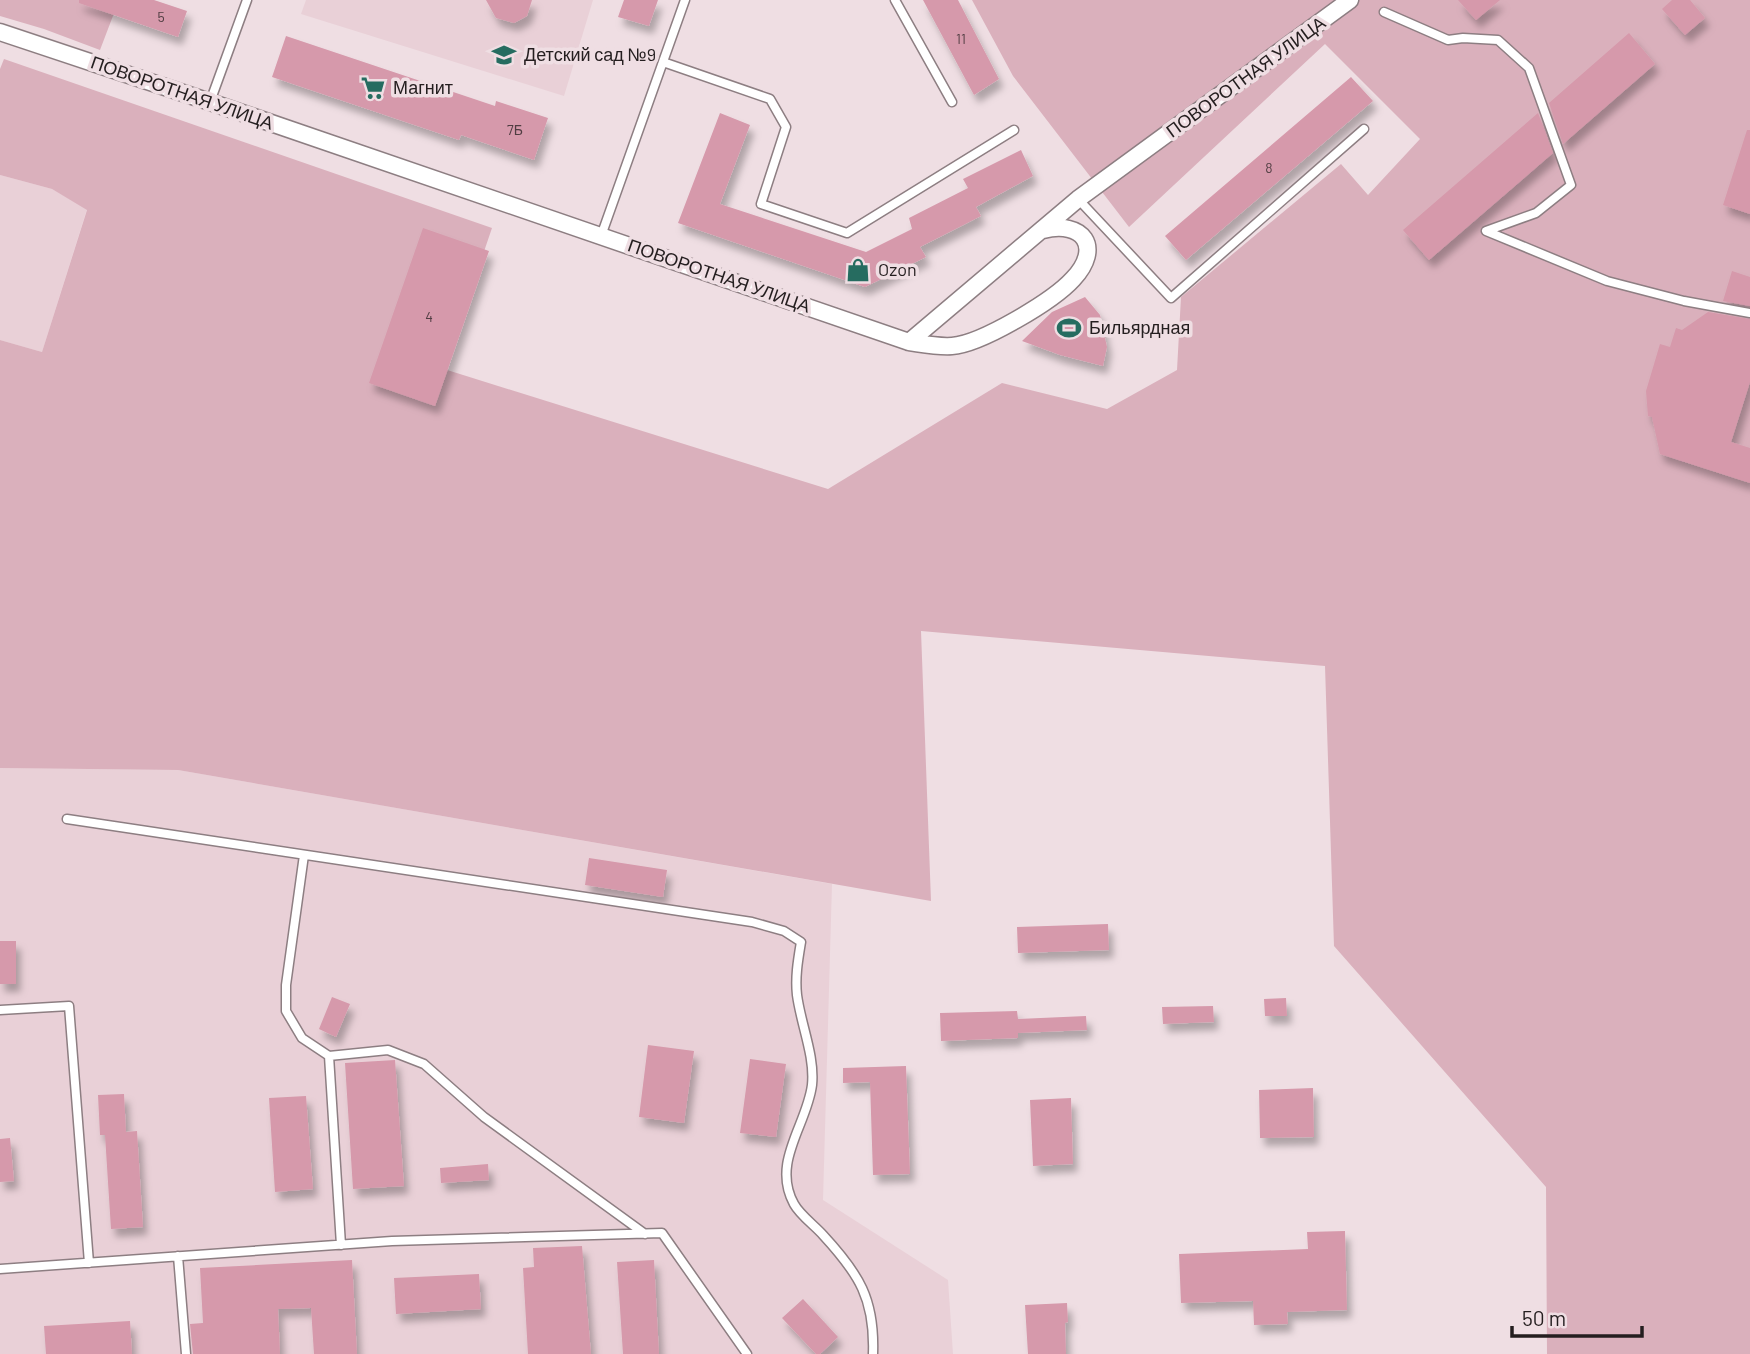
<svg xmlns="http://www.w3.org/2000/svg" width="1750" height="1354" font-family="Barlow,sans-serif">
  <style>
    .built { fill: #e9d0d7 }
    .green { fill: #dab0bc }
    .building { fill: #d699ab; filter: url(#shadow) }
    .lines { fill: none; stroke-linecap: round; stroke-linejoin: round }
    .lane-casing { stroke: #8d7e82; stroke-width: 11 }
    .street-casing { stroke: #8d7e82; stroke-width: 19 }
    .lane { stroke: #fff; stroke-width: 8 }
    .street { stroke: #fff; stroke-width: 16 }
    .labels { text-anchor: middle; stroke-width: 7; stroke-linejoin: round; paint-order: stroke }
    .number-label { font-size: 14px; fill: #503d42 }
    .poi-label { font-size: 18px; fill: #241e1f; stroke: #efdee3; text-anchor: start }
    .street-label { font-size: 18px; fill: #241e1f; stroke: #efdee3 }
  </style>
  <defs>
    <filter id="shadow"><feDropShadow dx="4.5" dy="8" stdDeviation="3.5" flood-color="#0004"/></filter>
  </defs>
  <rect width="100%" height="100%" fill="#efdee3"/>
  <!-- built -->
  <path class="built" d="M 306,0 L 593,0 L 564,96 L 301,14 Z
    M 0,175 L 52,189 L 87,209 L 42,352 L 0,340 Z
    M 0,768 L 178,770 L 832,884 L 823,1200 L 948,1280 L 953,1354 L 0,1354 Z"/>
  <!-- green -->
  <path class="green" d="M 0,0 L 119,0 L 100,50 L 44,29 L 0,16 Z
    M 972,0 L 1750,0 L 1750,1354 L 1547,1354 L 1546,1187 L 1334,946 L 1325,666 L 921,631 L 931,901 L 178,770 L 0,768 L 0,340 L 42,352 L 87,210 L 52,189 L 0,175 L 0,69 L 4,59 L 492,228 L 444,369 L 828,489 L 1002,383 L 1107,409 L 1177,370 L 1181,297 L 1341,164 L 1368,195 L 1420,139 L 1325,44 L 1129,227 L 1013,76 Z"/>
  <!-- building -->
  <path class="building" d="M 79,0 L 154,0 L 187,11 L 178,37 L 79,3 Z
    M 486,0 L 532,0 L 527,16 L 514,23 L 496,18 Z
    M 624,0 L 658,0 L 649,26 L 618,17 Z
    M 923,0 L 958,0 L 999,79 L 974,95 Z
    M 1458,0 L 1500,0 L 1476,20 Z
    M 1672,0 L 1690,0 L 1705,18 L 1685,35 L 1662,9 Z
    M 1629,33 L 1655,64 L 1563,144 L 1549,103 Z
    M 286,36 L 495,106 L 496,101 L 548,118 L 534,160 L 461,135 L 459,140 L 272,77 Z
    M 1351,77 L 1373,101 L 1186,260 L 1165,236 Z
    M 720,113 L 750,125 L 720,204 L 866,252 L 912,229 L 909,218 L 968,188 L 963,179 L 1021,150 L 1033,176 L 976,207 L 981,216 L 920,247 L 926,257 L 865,287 L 678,223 Z
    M 1538,113 L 1553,153 L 1429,260 L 1403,230 Z
    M 1747,130 L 1750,130 L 1750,214 L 1723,205 Z
    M 423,228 L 489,251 L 435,406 L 369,383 Z
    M 1732,271 L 1750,277 L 1750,306 L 1723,301 Z
    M 1085,297 L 1100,315 L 1107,347 L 1103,366 L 1060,355 L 1022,341 L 1052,312 Z
    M 1708,312 L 1750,319 L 1750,382 L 1731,442 L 1750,448 L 1750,483 L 1660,454 L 1652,417 L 1648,416 L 1646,391 L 1660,344 L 1670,347 L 1676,328 L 1682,330 Z
    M 589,858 L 667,870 L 663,897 L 585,885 Z
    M 1108,924 L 1109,950 L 1018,953 L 1017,927 Z
    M 0,941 L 16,941 L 16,984 L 0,984 Z
    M 332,997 L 350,1004 L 336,1037 L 319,1029 Z
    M 1286,998 L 1287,1016 L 1265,1016 L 1264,999 Z
    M 1213,1006 L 1214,1022 L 1163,1024 L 1162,1007 Z
    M 1017,1011 L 1018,1019 L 1086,1016 L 1087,1030 L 1018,1033 L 1018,1038 L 941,1041 L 940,1013 Z
    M 648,1045 L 694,1051 L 684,1123 L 639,1117 Z
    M 750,1059 L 786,1064 L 776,1137 L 740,1133 Z
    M 395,1060 L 404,1186 L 353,1189 L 345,1063 Z
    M 906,1066 L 910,1174 L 873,1175 L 870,1082 L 843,1083 L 843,1068 Z
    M 1313,1088 L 1314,1137 L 1260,1138 L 1259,1090 Z
    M 124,1094 L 126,1132 L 137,1131 L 143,1227 L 111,1229 L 105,1135 L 100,1135 L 98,1095 Z
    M 306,1096 L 313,1189 L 275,1192 L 269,1098 Z
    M 1071,1098 L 1073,1164 L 1033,1166 L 1030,1100 Z
    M 10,1138 L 14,1181 L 0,1182 L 0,1139 Z
    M 488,1164 L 489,1180 L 441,1183 L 440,1168 Z
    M 1345,1231 L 1347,1310 L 1287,1312 L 1288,1324 L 1254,1325 L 1253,1301 L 1181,1303 L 1179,1254 L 1308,1249 L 1307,1232 Z
    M 582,1246 L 591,1354 L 528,1354 L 523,1268 L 534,1267 L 533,1248 Z
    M 352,1260 L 357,1354 L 314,1354 L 311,1308 L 278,1309 L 280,1354 L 193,1354 L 190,1324 L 203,1323 L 200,1268 Z
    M 654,1260 L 659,1354 L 623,1354 L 617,1262 Z
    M 479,1274 L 481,1309 L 396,1314 L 394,1278 Z
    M 803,1299 L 838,1337 L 820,1354 L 816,1354 L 782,1318 Z
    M 1067,1303 L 1068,1322 L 1065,1323 L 1066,1354 L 1028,1354 L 1025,1305 Z
    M 130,1321 L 132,1354 L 46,1354 L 44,1326 Z"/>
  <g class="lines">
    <!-- lane casing -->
    <g class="lane-casing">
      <path id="lane" d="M 895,0 L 952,102
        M 1384,12 L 1448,40 L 1463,38 L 1498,40 L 1529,68 L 1571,185 L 1536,213 L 1486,231 L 1607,281 L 1684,301 L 1750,313
        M 663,62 L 770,99 L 786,127 L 761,204 L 847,233 L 1014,130
        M 210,102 L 247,0
        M 1078,199 L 1171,298 L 1364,129
        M 601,236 L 685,0
        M 67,819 L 752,922 L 784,931 L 801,942 C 798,960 795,977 797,995 C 801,1025 815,1056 812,1085 C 807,1125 771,1162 794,1204 C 800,1215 814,1225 823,1235 C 859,1274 875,1299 873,1354
        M 304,855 L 286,985 L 286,1011 L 302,1038 L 329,1056 L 341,1245
        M 0,1010 L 69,1006 L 89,1263
        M 329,1056 L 388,1050 L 424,1064 L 484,1117 L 645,1234
        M 178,1256 L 186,1354
        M 0,1269 L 392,1241 L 662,1233 L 747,1354"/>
    </g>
    <!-- street casing -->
    <g class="street-casing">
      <path id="street" d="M 0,32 L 210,102 L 909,342 C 923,344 937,347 952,346 C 981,344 1053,301 1073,279 C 1103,247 1083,220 1043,230
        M 909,342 L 1078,199 L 1350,0"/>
    </g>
    <!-- lane -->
    <use href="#lane" class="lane"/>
    <!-- street -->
    <use href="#street" class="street"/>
  </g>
  <!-- icons -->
  <defs>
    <g id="school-bare" transform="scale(1.89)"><path d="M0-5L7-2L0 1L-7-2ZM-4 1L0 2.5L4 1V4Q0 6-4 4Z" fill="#266c60" stroke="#efdee3" stroke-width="2.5" paint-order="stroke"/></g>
    <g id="supermarket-bare" transform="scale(1.89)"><path d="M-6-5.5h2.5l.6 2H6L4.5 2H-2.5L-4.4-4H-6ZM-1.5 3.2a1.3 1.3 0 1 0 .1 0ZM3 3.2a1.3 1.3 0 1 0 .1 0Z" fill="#266c60" stroke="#efdee3" stroke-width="2.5" paint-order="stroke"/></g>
    <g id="shop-bare" transform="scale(1.89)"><path d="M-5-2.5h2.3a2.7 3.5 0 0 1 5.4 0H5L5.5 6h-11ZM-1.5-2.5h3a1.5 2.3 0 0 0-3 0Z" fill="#266c60" stroke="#efdee3" stroke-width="2.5" paint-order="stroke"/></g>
    <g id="stadium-bare" transform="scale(1.89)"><path d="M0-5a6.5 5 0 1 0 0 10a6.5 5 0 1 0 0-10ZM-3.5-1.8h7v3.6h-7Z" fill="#266c60" stroke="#efdee3" stroke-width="2.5" paint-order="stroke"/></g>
  </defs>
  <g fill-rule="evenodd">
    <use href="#school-bare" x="504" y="55"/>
    <use href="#supermarket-bare" x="373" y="88"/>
    <use href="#shop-bare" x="858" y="270"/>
    <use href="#stadium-bare" x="1069" y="328"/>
  </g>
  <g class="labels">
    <!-- number labels -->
    <g class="number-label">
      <text x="161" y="22">5</text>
      <text x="961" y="44">11</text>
      <text x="515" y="135">7Б</text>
      <text x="1269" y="173">8</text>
      <text x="429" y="322">4</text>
    </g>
    <!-- poi labels -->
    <g class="poi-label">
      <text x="524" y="61">Детский сад №9</text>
      <text x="393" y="94">Магнит</text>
      <text x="878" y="276">Ozon</text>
      <text x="1089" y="334">Бильярдная</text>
    </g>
    <!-- street labels -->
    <g class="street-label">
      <text transform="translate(1246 77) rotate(-36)" y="6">ПОВОРОТНАЯ УЛИЦА</text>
      <text transform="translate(182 93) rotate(19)" y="6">ПОВОРОТНАЯ УЛИЦА</text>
      <text transform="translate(719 276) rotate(19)" y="6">ПОВОРОТНАЯ УЛИЦА</text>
    </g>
  </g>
  <!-- scale -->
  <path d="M1512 1326v10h130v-10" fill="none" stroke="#241e1f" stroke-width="3.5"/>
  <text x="1522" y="1326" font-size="21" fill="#241e1f" stroke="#efdee3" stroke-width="5" paint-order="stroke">50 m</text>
</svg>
